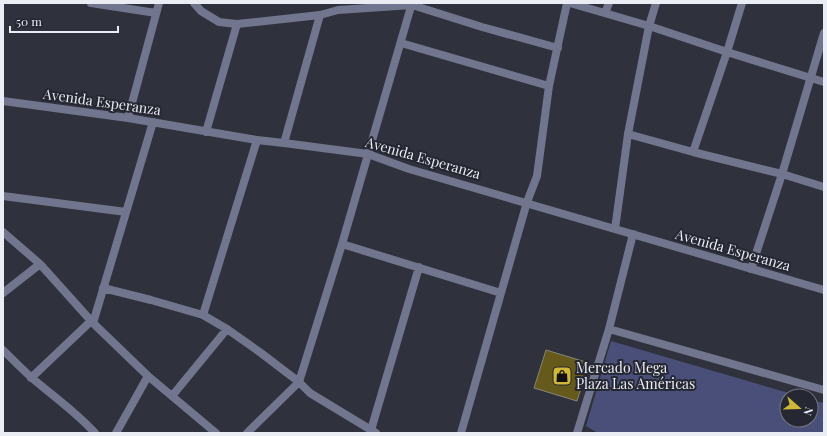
<svg xmlns="http://www.w3.org/2000/svg" width="827" height="436" font-family="'Playfair Display',serif">
  <style>
    .green { fill: #4a4f7a }
    .building { fill: #65591b; stroke: #888678 }
    .lines { fill: none; stroke-linecap: round; stroke-linejoin: round }
    .minor { stroke: #71758d; stroke-width: 8 }
    .tertiary { stroke: #71758d; stroke-width: 8 }
    .labels { text-anchor: middle; stroke-width: 4; stroke-linejoin: round; paint-order: stroke }
    .street-label { font-size: 14px; fill: #ebedf4; stroke: #252732 }
    .poi-label { font-size: 14px; fill: #ebedf4; stroke: #252732; text-anchor: start }
  </style>
  <rect width="100%" height="100%" fill="#2f313c"/>
  <!-- green -->
  <path class="green" d="M 611,341 L 799,396 L 787,396 L 787,420 L 811,420 L 811,400 L 824,403 L 824,433 L 598,433 L 586,426 Z"/>
  <!-- building -->
  <path class="building" d="M 546,350 L 589,363 L 577,401 L 534,388 Z"/>
  <g class="lines">
    <!-- minor -->
    <path class="minor" d="M 91,3 L 156,13
      M 194,3 L 201,11 L 219,22 L 237,24 L 320,15 L 338,10 L 412,5 L 482,27 L 558,48
      M 570,3 L 649,26 L 727,52 L 824,82
      M 605,13 L 609,3
      M 401,43 L 549,86
      M 128,118 L 159,3
      M 206,132 L 237,24
      M 628,134 L 693,152 L 782,174 L 824,187
      M 284,143 L 320,15
      M 693,152 L 727,52 L 742,3
      M 3,196 L 126,212
      M 3,232 L 40,264 L 93,323 L 148,376 L 216,433
      M 342,244 L 501,293
      M 751,269 L 782,174 L 824,33
      M 103,288 L 151,300 L 203,315 L 227,329 L 261,353 L 299,382 L 310,393 L 376,433
      M 3,293 L 40,264
      M 203,315 L 257,140
      M 93,323 L 153,122
      M 609,329 L 824,390
      M 3,350 C 13,360 22,369 32,378 C 53,396 76,412 95,433
      M 31,378 L 91,321
      M 172,396 L 227,329
      M 371,430 L 419,267
      M 116,433 L 148,376
      M 247,433 L 299,382 L 342,244 L 412,3
      M 461,433 L 527,202 L 537,176 L 549,86 L 567,3
      M 577,433 L 609,329 L 633,234"/>
    <!-- tertiary -->
    <path class="tertiary" d="M 3,101 L 128,118 L 257,140 L 284,143 L 368,154 L 409,169 L 824,290
      M 615,229 L 628,134 L 649,26 L 656,3"/>
  </g>
  <!-- icons -->
  <defs>
    <g id="shop-square" transform="scale(1)"><rect x="-9" y="-9" width="18" height="18" rx="4" fill="#d0b736" stroke="#252732"/><path d="M-5-2.5h2.3a2.7 3.5 0 0 1 5.4 0H5L5.5 6h-11ZM-1.5-2.5h3a1.5 2.3 0 0 0-3 0Z" fill="#111"/></g>
  </defs>
  <g fill-rule="evenodd">
    <use href="#shop-square" x="562" y="376"/>
  </g>
  <g class="labels">
    <!-- street labels -->
    <g class="street-label">
      <text transform="translate(102 102) rotate(8)" y="5">Avenida Esperanza</text>
      <text transform="translate(423 158) rotate(16)" y="5">Avenida Esperanza</text>
      <text transform="translate(733 250) rotate(16)" y="5">Avenida Esperanza</text>
    </g>
    <!-- poi labels -->
    <g class="poi-label">
      <text x="576" y="373">Mercado Mega<tspan x="576" dy="16">Plaza Las Américas</tspan></text>
    </g>
  </g>
  <!-- border -->
  <rect width="827" height="436" fill="none" stroke="#ebedf4" stroke-width="8"/>
  <!-- north arrow -->
  <g transform="translate(799 408) rotate(110)"><circle r="19" fill="#252732" stroke="#747680"/>
  <path d="M0-3L7 15L0 10L-7 15Z" fill="#d0b736"/>
  <text y="-6" font-size="11" font-weight="bold" text-anchor="middle" fill="#ebedf4">N</text>
  </g>
  <!-- scale -->
  <path d="M10 26v6h108v-6" fill="none" stroke="#ebedf4" stroke-width="2"/>
  <text x="16" y="26" font-size="12" fill="#ebedf4" stroke="#252732" stroke-width="3" paint-order="stroke">50 m</text>
</svg>
